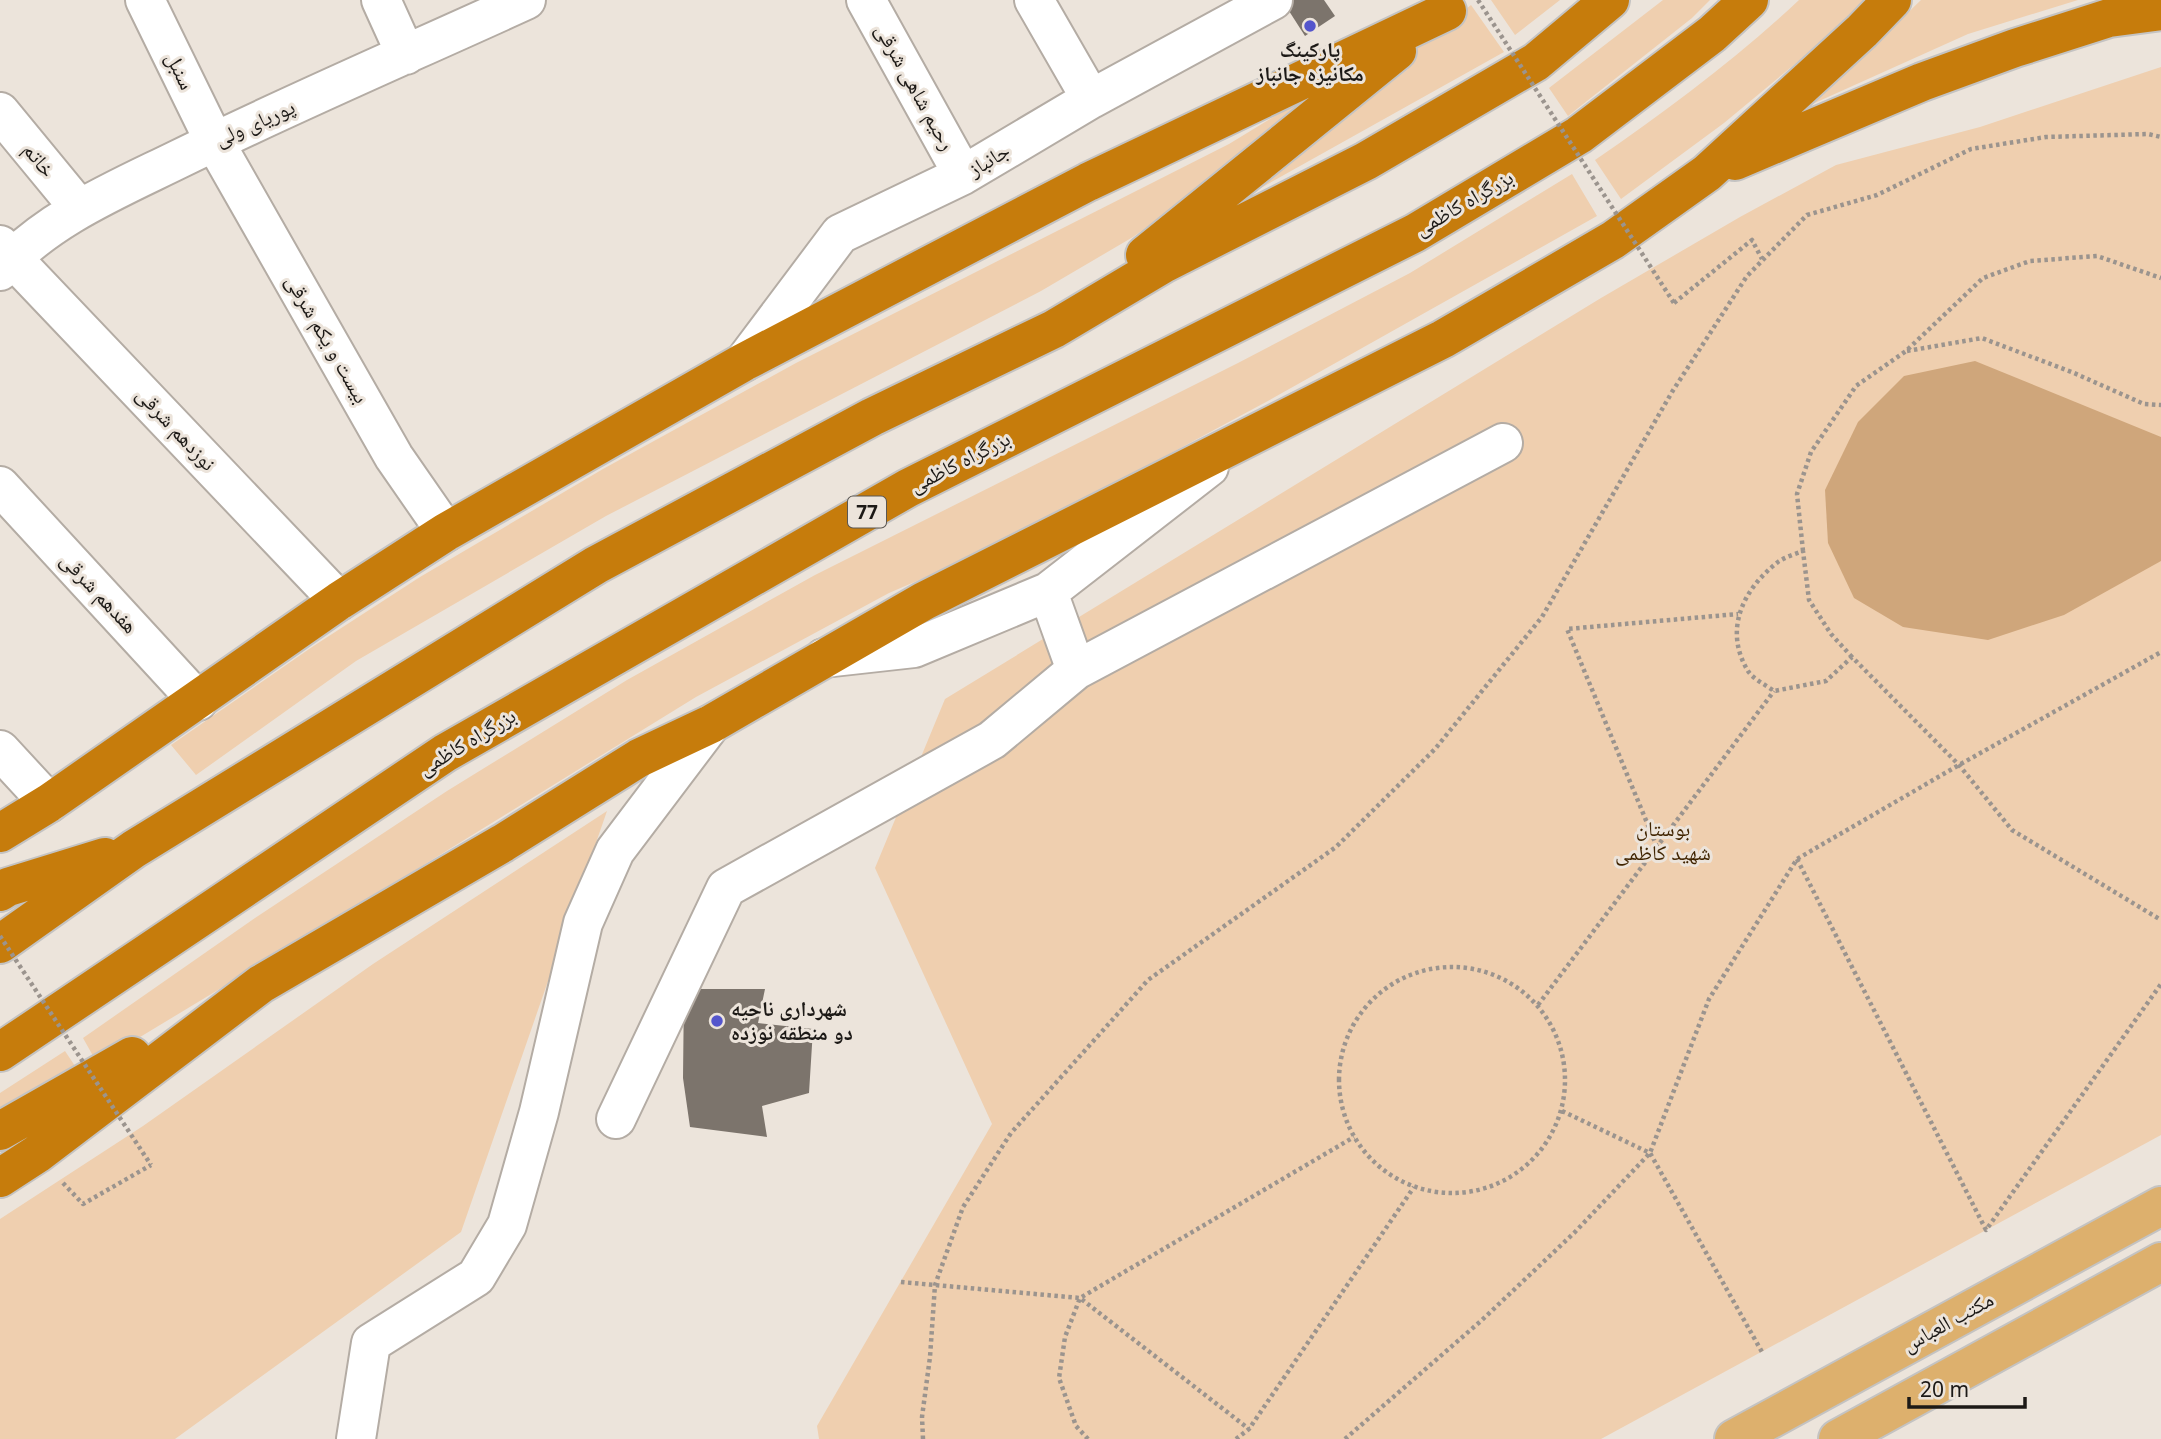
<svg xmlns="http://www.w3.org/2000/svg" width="2161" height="1439" font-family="'Noto Sans','Noto Naskh Arabic',sans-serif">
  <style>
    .green { fill: #efcfaf }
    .water { fill: #cfa67b }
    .building { fill: #7c746c }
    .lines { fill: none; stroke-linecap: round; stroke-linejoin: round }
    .minor-casing { stroke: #b4aca4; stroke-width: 42 }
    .major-casing { stroke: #c4c3c2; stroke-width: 42 }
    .highway-casing { stroke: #c4c3c2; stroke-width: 42 }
    .path { stroke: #9b948e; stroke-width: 4.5; stroke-dasharray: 3.5 3.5; stroke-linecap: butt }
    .minor { stroke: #fff; stroke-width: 38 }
    .major { stroke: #ddb06d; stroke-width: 38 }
    .highway { stroke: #c67c0c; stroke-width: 38 }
    .path-bridge { stroke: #9b948e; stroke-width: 4.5; stroke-dasharray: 3.5 3.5; stroke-linecap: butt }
    .poi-dot { fill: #5455cc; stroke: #ece4db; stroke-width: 2.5 }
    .labels { text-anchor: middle; stroke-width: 6; stroke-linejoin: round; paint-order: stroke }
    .shield { fill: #ece4db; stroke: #5a5651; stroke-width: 2 }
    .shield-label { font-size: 19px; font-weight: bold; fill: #1c1916 }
    .poi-label { font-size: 21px; font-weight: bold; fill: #1c1916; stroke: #ece4db }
    .street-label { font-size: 21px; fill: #1c1916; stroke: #ece4db }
    .park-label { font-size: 21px; fill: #402400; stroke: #ece4db }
  </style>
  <rect width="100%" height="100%" fill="#ece4db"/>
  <!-- green -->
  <path class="green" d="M 1491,0 L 1560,0 L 1515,35 Z
    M 1663,0 L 1710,0 L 1692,18 L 1568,116 L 1549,88 Z
    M 1799,0 L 1865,0 L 1801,59 L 1724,123 L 1621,199 L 1595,160 C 1666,111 1736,59 1799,0 Z
    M 1921,0 L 2078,0 L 1968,34 L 1788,115 L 1858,61 Z
    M 1471,5 L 1504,52 L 1250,194 L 1408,69 L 1402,59 Z
    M 2161,67 L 2161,1135 L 1601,1439 L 819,1439 L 817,1426 L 992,1124 L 875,868 L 945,699 L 1601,298 L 1740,217 L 1836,165 L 1980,127 Z
    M 1331,82 L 1226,169 L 1133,237 L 1041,291 L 606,516 L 356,661 L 196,775 L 171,745 L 312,647 L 420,577 L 603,469 L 796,363 L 1229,144 Z
    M 1572,174 L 1597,216 L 1266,402 L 1000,545 L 889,593 L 696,697 L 344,914 L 97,1063 L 83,1038 L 255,918 L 447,791 L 627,680 L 815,575 L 1238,363 L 1410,273 Z
    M 607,811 L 461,1232 L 175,1439 L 0,1439 L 0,1219 L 143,1126 L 373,964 Z
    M 65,1051 L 79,1072 L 0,1116 L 0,1093 Z"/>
  <!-- water -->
  <path class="water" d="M 1975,361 L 2161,437 L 2161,561 L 2064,615 L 1988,640 L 1903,627 L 1854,598 L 1828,543 L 1825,490 L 1858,422 L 1904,376 Z"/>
  <!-- building -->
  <path class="building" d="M 1282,0 L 1324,0 L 1335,16 L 1305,36 Z
    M 684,989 L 765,989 L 758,1023 L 813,1029 L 809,1093 L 762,1106 L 767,1137 L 690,1127 L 683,1078 Z"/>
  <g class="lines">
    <!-- minor casing -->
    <g class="minor-casing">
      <path id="minor" d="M 145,0 L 214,141 L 394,457 L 446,532
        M 381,0 L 406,55
        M 866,0 L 963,175
        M 1034,0 L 1091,99
        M 0,112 L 79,208
        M 0,245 L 339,601
        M 0,271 C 48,218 116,190 179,159 C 293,103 410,53 526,0
        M 744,362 L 840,234 L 963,175 L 1091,99 L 1273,0
        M 0,486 L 198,701
        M 824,658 L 914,648 L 1048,592 L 1209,467
        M 1076,670 L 1503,443
        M 0,750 L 49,803
        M 616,1119 L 726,888 L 992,740 L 1076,670 L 1048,592
        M 356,1439 L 371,1343 L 476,1277 L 507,1225 L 539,1112 L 583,923 L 615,851 L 711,724"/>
    </g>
    <!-- major casing -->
    <g class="major-casing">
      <path id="major" d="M 1734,1439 L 2161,1206
        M 1838,1439 L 2161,1262"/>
    </g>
    <!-- highway casing -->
    <g class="highway-casing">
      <path id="highway" d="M 1735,161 L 1922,82 L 2015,48 L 2109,18 L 2161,11
        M 1145,255 L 1397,51
        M 0,833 L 49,803 L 339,601 L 446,532 L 744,362 L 1088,182 L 1447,11
        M 0,892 L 8,887 L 105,857
        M 0,944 L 134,849 L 596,565 L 872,417 L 1054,329 L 1165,263 L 1366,161 L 1536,62 L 1610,0
        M 0,1052 L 445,753 L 908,488 L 1415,233 L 1579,135 L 1712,34 L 1749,0
        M 0,1131 L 132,1056
        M 0,1178 L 37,1154 L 261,984 L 503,843 L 639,758 L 711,724 L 924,601 L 1443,339 L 1613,240 L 1707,173 L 1862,31 L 1892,0"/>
    </g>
    <!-- path -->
    <path class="path" d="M 1674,303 L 1752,240 L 1762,259
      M 1907,351 L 1982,338 L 2074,373 L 2144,404 L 2161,405
      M 1803,551 L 1797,494 L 1811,452 L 1856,386 L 1906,351 L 1983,278 L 2030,261 L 2097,256 L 2161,278
      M 1852,657 L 1831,634 L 1809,600 L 1803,551 C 1795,554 1785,557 1778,562 C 1743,589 1723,630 1748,671 C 1753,679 1766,685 1774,691 L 1826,681 L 1852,657 L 1959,765 L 2012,830 L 2161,920
      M 1657,847 L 1567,629 L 1738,614
      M 1797,859 L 1986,1230 L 2161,984
      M1339 1080a113 113 0 1 1 226 0a113 113 0 1 1-226 0Z
      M 1538,1005 L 1774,691
      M 1562,1111 L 1650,1153 L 1762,1352
      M 63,1183 L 83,1204 L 151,1165
      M 901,1282 L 1080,1298 L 1249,1429
      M 923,1439 L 922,1417 L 930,1357 L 935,1285 L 963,1207 L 1011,1133 L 1148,980 L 1336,847 L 1435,749 L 1542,617 L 1672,392 L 1747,276 L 1807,215 L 1877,195 L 1971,149 L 2046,137 L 2148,134 L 2161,137
      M 1088,1439 L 1076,1426 L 1059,1378 L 1065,1337 L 1080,1298 L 1354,1137
      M 1236,1439 L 1249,1429 L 1414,1187
      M 1345,1439 L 1482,1320 L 1575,1232 L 1650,1153 L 1709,999 L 1797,859 L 1959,765 L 2161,652"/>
    <!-- minor -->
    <use href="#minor" class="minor"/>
    <!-- major -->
    <use href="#major" class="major"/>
    <!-- highway -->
    <use href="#highway" class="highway"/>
    <!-- path-bridge -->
    <path class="path-bridge" d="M 1478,0 L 1674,303
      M 0,936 L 151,1165"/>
  </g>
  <!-- markers -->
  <g class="poi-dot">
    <circle cx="1310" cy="26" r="7"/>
    <circle cx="717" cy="1021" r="7"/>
  </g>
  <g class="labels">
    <!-- shield labels -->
    <rect class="shield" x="848" y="496.5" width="38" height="31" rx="5"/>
    <g class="shield-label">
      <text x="867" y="519">77</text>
    </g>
    <!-- poi labels -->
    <g class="poi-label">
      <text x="1310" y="57">پارکینگ<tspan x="1310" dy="24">مکانیزه جانباز</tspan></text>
      <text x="731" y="1016" text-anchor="start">شهرداری ناحیه<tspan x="731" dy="24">دو منطقه نوزده</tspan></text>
    </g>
    <!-- street labels -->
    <g class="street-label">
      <text transform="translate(180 71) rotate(64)" y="7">سنبل</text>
      <text transform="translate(915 87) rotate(61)" y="7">رحیم شاهی شرقی</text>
      <text transform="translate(255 123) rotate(-24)" y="7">پوریای ولی</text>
      <text transform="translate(39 160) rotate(51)" y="7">خاتم</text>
      <text transform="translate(989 160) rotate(-31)" y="7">جانباز</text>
      <text transform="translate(1464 203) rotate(-30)" y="7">بزرگراه کاظمی</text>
      <text transform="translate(327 339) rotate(60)" y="7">بیست و یکم شرقی</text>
      <text transform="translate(176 429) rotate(47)" y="7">نوزدهم شرقی</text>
      <text transform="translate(960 462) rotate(-27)" y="7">بزرگراه کاظمی</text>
      <text transform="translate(99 593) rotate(47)" y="7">هفدهم شرقی</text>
      <text transform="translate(467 742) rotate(-31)" y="7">بزرگراه کاظمی</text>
      <text transform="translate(1948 1322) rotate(-29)" y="7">مکتب العباس</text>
    </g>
    <!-- park labels -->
    <g class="park-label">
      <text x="1663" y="836">بوستان<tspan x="1663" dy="24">شهید کاظمی</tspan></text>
    </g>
  </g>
  <!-- scale -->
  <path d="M1909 1397v10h116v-10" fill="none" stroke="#1c1916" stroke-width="3.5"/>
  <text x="1920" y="1397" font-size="21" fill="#1c1916" stroke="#ece4db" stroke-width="5" paint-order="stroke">20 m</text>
</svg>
